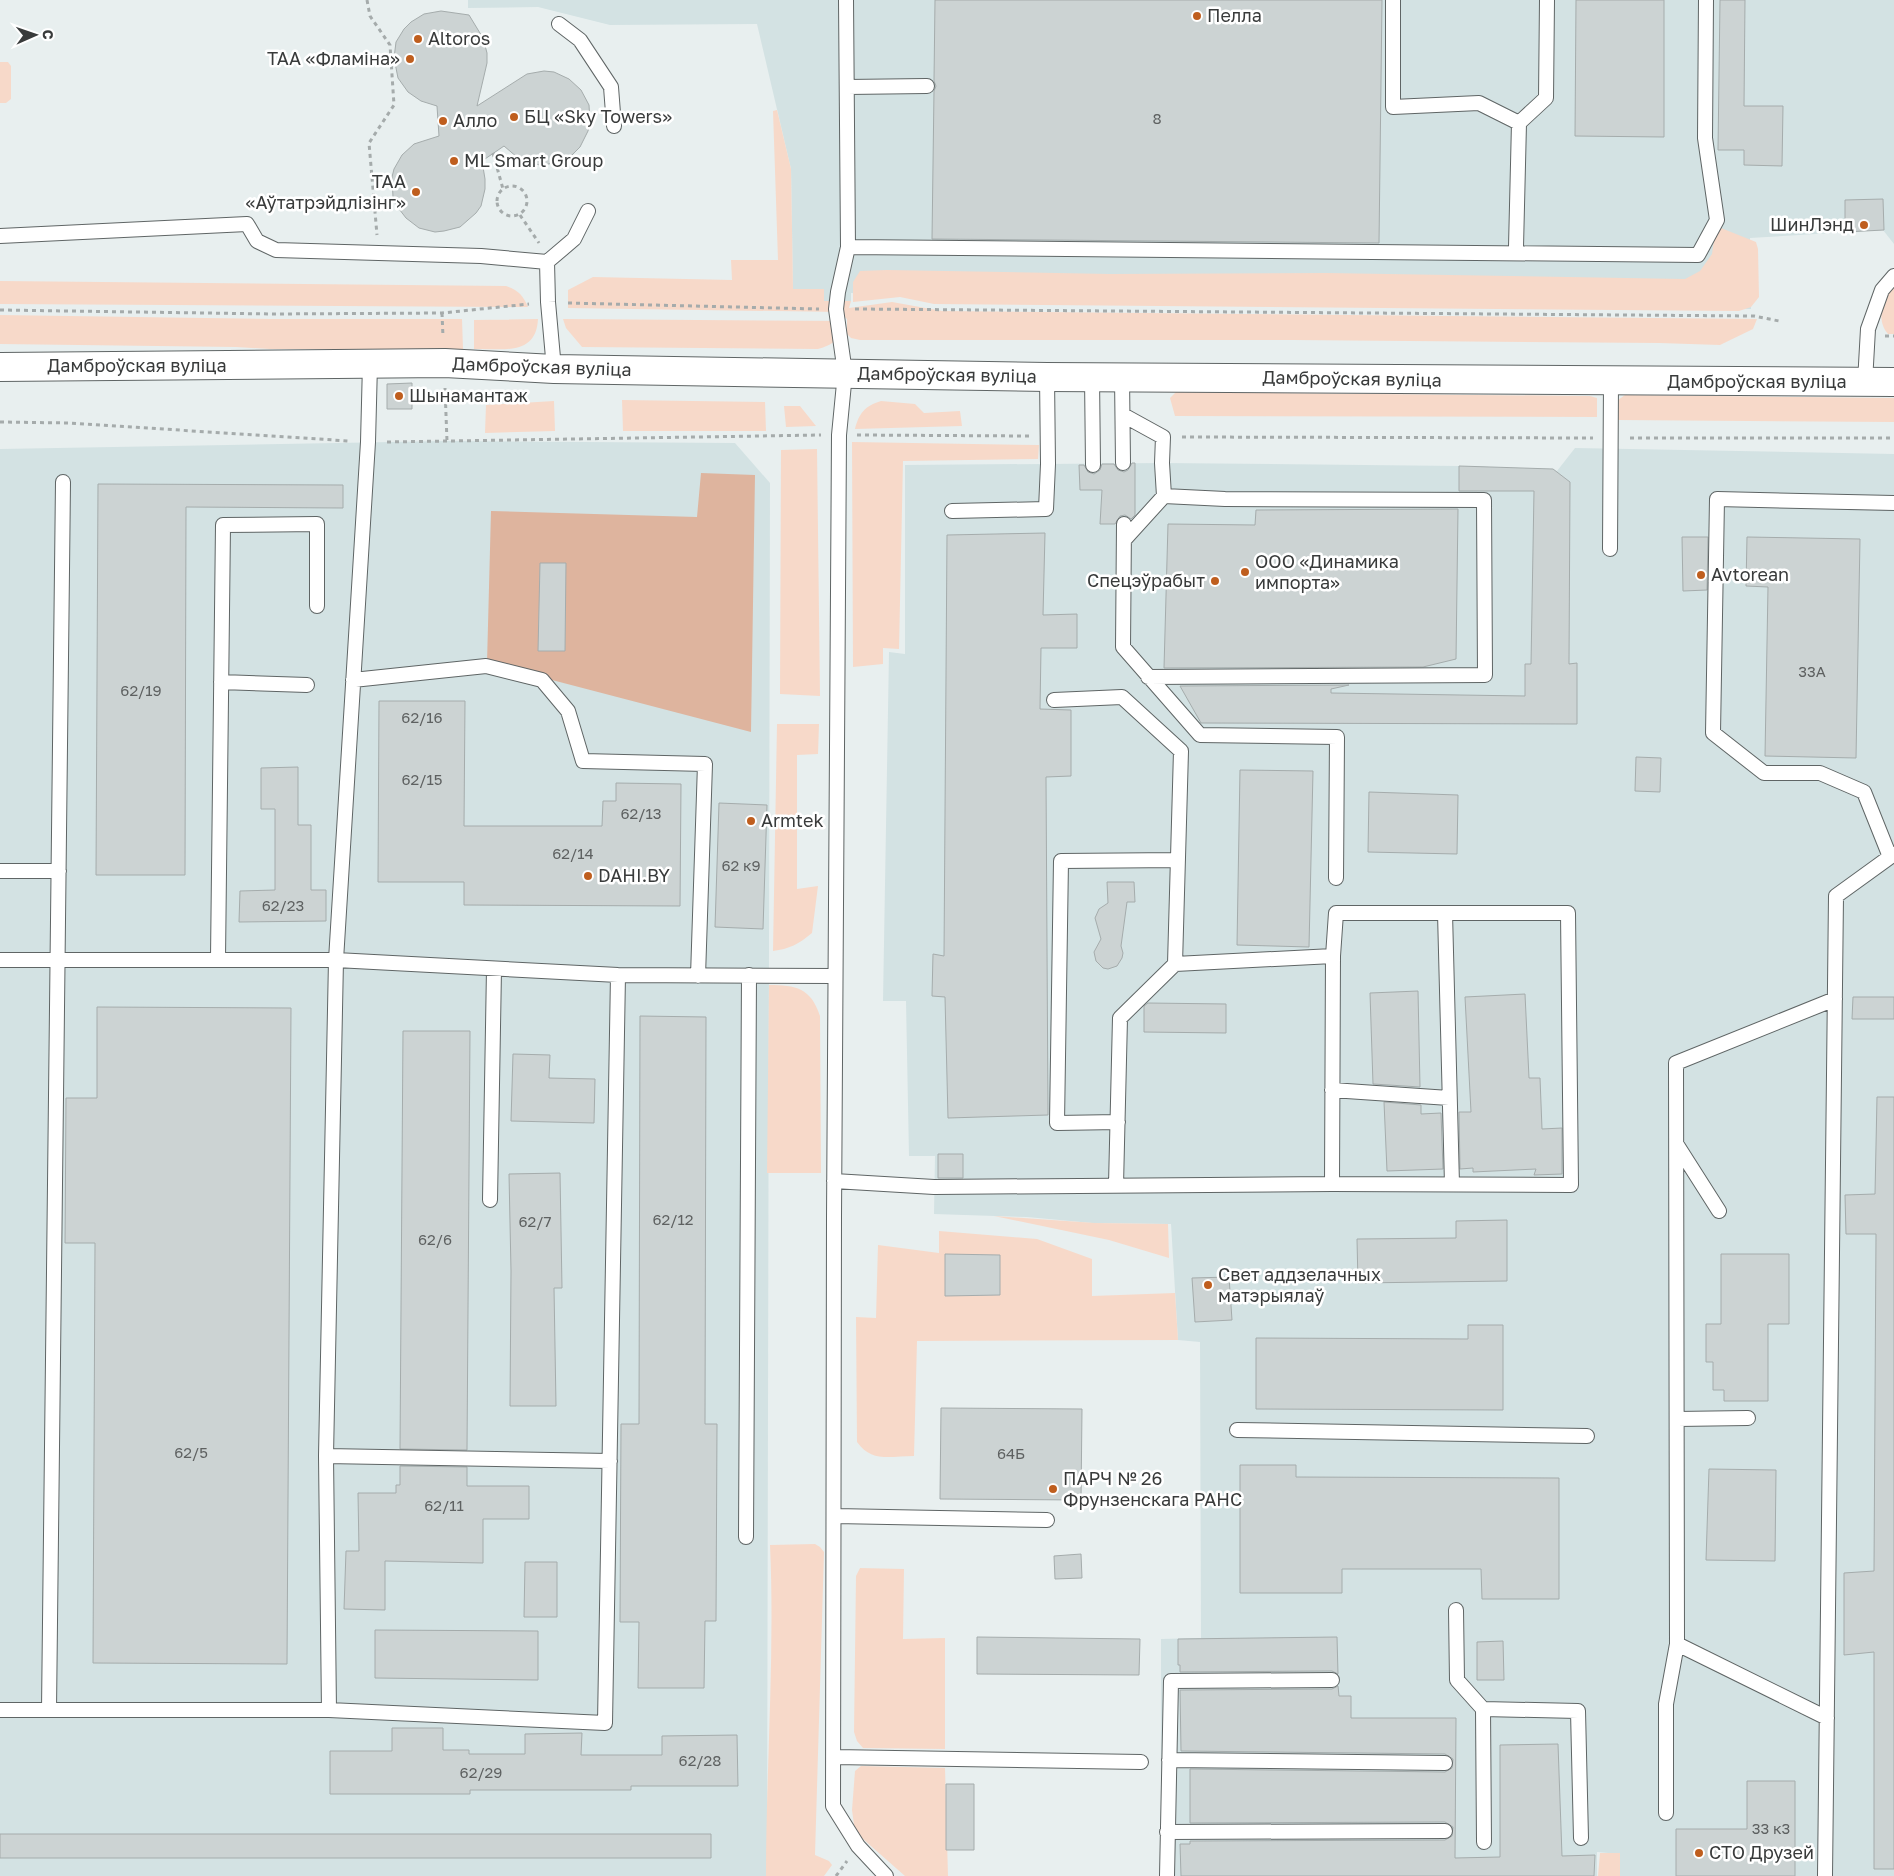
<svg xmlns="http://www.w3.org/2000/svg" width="1894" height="1876" font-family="'Golos Text',sans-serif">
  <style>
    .built { fill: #d3e2e3 }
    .green { fill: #f7d9c9 }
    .forest { fill: #deb49e }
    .building { fill: #ccd3d3; stroke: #a5acac }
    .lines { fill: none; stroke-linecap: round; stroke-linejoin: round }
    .service-casing { stroke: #5f6565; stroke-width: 16 }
    .tertiary-casing { stroke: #5f6565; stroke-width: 30 }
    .path { stroke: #a5abab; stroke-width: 3; stroke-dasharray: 4 4; stroke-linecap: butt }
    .service { stroke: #fff; stroke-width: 14 }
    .tertiary { stroke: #fff; stroke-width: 28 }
    .poi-dot { fill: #bf5e1e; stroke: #fff; stroke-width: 2 }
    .labels { text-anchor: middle; stroke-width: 5; stroke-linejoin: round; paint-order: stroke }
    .number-label { font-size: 15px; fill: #5e6161 }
    .poi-label { font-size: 18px; fill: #393b3b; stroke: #fff; text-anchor: start }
    .street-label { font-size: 18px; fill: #393b3b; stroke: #fff }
  </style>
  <rect width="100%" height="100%" fill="#e8efef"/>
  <!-- built -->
  <path class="built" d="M 468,0 L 1894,0 L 1894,244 L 1883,230 L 1750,238 L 1751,309 L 1213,305 L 851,293 L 851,301 L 824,301 L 824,289 L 793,289 L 791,169 L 757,24 L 610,25 L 538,7 L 468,8 Z
    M 447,441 L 735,443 L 770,483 L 767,1876 L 0,1876 L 0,449 Z
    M 1575,448 L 1894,454 L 1894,1876 L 1620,1876 L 1620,1854 L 1597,1852 L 1597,1876 L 1161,1876 L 1161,1639 L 1201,1638 L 1200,1342 L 1178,1340 L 1171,1224 L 1092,1223 L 1027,1217 L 934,1214 L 935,1156 L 909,1156 L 906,1001 L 883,1001 L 889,652 L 905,654 L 905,465 L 1162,463 L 1459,466 L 1553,469 L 1557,471 Z"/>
  <!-- green -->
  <path class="green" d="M 0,62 L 8,62 L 11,66 L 11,99 L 6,103 L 0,103 Z
    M 777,110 L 791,169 L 793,289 L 824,289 L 824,301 L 851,301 L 849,308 L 892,302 L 942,311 L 1757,319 L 1753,329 L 1720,345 L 1659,343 L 1293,340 L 860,340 L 851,338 L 847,334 L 847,319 L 839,312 L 568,308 L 568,290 L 593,277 L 732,280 L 731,260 L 778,260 L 773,111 Z
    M 1716,226 L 1756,242 L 1758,249 L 1759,297 L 1751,307 L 1739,311 L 934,304 L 900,297 L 853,302 L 853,282 L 860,271 L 887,270 L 1110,274 L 1326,273 L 1685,279 L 1700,271 L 1712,254 Z
    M 0,281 L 506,286 C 518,290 523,295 528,307 L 0,304 Z
    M 1894,281 L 1894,334 L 1888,334 C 1875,319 1883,297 1894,281 Z
    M 0,315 L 270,319 L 462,319 L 463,349 L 270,349 L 236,347 L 0,344 Z
    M 538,319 C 536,357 502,348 474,349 L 474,320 Z
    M 563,319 L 845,321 L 845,332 C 836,341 830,346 818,349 L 582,347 L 566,328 Z
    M 1176,392 L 1590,396 L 1597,398 L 1597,417 L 1175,416 L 1170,398 Z
    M 1625,395 L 1894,398 L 1894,422 L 1618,420 L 1618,400 Z
    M 622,400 L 765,402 L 766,431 L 623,431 Z
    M 554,401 L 555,431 L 485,433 L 486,405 Z
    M 881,401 L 915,404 L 924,413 L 960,411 L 962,426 L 855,429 C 859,413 865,406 881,401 Z
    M 784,406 L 800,406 L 816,426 L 786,427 Z
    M 852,442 L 1039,445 L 1038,459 L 903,461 L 899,649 L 883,648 L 883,664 L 853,667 Z
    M 817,449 L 820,696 L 780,694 L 781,450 Z
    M 777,724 L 819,724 L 818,754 L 797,755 L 797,889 L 818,886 L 812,933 C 799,944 789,949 773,951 Z
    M 769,985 C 796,985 811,988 820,1016 L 821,1173 L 767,1173 Z
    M 994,1216 L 1095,1223 L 1168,1224 L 1169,1258 L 1109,1240 Z
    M 939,1231 L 1037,1239 L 1092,1259 L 1092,1296 L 1175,1293 L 1178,1340 L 917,1341 L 914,1456 C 890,1456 872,1463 857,1442 L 856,1317 L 876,1318 L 878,1245 L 939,1253 Z
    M 815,1544 L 820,1547 L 824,1552 L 815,1855 L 829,1861 L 832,1865 L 824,1876 L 766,1876 C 766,1766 775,1655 770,1545 Z
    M 860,1568 L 904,1569 L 903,1639 L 945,1638 L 945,1749 L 863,1748 L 857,1741 L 854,1732 L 856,1576 Z
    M 861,1766 L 945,1768 L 948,1876 L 905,1876 L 855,1832 L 852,1810 L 855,1771 Z
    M 1600,1853 L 1620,1853 L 1620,1876 L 1598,1876 Z"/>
  <!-- forest -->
  <path class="forest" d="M 701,473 L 755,475 L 751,732 L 487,663 L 491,511 L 697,517 Z"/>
  <!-- building -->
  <path class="building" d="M 935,0 L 1382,0 L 1379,243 L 932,239 L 934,91 L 936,86 L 934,81 Z
    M 1576,0 L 1664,0 L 1664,137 L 1575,136 Z
    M 1720,0 L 1745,0 L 1744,106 L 1783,106 L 1782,166 L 1744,165 L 1744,150 L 1718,150 Z
    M 441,11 L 469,15 L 483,38 L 487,53 L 487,63 L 477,106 L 527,74 L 544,71 L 554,72 L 569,79 L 581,90 L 589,105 L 590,122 L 588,131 L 580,147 L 572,155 L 556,163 L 540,165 L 531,163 L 518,158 L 504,146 L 482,161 L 485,179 L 485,189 L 481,206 L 476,213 L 460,227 L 444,231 L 435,232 L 419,228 L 406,218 L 396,205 L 393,197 L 392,177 L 394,169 L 402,155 L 414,144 L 439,136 L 437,106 L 421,101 L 408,92 L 398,78 L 394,58 L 396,42 L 404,29 L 411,22 L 424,14 Z
    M 1883,199 L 1884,230 L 1845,232 L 1845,200 Z
    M 412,383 L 412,409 L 387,409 L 387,384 Z
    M 1132,463 L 1135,463 L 1135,515 L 1131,519 L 1125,515 L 1120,516 L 1115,524 L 1100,524 L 1102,490 L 1080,490 L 1079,465 L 1084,465 L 1088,472 L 1094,474 L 1100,470 L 1102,464 L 1114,464 L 1118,470 L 1124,472 L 1128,470 Z
    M 1459,466 L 1553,469 L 1570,482 L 1569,664 L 1577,663 L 1577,724 L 1201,723 L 1180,686 L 1349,685 L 1331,689 L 1331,693 L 1525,696 L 1525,664 L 1531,664 L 1534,491 L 1459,491 Z
    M 98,484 L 343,485 L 343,508 L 186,507 L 185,875 L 96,875 Z
    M 1458,509 L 1456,659 L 1423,667 L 1164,668 L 1168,524 L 1255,525 L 1256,510 Z
    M 1045,533 L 1043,615 L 1077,614 L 1077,648 L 1041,648 L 1040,709 L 1071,710 L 1071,776 L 1046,777 L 1048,1115 L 948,1118 L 945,997 L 932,996 L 933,954 L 944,956 L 947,535 Z
    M 1682,537 L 1708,537 L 1707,590 L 1683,591 Z
    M 1747,537 L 1860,539 L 1856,758 L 1765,756 L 1768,587 L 1746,586 Z
    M 540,563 L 566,563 L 565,651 L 538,651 Z
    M 379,701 L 465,701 L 464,826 L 602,826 L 603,801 L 616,801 L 616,783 L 681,784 L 680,906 L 464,905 L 464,882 L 378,882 Z
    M 1636,757 L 1661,758 L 1660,792 L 1635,791 Z
    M 298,767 L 298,825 L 311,825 L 311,890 L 326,890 L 326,921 L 239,922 L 240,891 L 275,890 L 275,809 L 261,809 L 261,768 Z
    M 1240,770 L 1313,771 L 1309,947 L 1237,945 Z
    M 1369,792 L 1458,795 L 1457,854 L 1368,852 Z
    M 719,803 L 767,805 L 763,929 L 715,927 Z
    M 1107,882 L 1134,882 L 1135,902 L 1127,902 L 1121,946 L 1123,953 L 1122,958 L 1117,966 L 1108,969 L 1103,968 L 1096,961 L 1094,952 L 1101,939 L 1095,918 L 1099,909 L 1108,903 Z
    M 1418,991 L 1420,1087 L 1373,1084 L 1370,993 Z
    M 1525,994 L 1529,1078 L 1540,1078 L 1542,1129 L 1562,1128 L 1562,1174 L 1534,1175 L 1536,1169 L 1473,1172 L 1473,1168 L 1460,1169 L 1459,1112 L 1471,1112 L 1465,997 Z
    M 1853,997 L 1894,997 L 1894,1019 L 1852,1019 Z
    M 1148,1003 L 1226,1004 L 1226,1033 L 1144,1032 L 1144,1006 Z
    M 97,1007 L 291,1008 L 287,1664 L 93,1663 L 95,1243 L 65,1243 L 66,1098 L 97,1098 Z
    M 640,1016 L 706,1017 L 705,1424 L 717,1424 L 716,1621 L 705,1621 L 704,1688 L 638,1688 L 639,1622 L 620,1622 L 621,1424 L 639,1424 Z
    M 403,1031 L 470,1031 L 467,1450 L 400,1449 Z
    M 513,1054 L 550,1055 L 549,1078 L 595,1079 L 594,1123 L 511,1121 Z
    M 1877,1097 L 1894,1097 L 1894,1869 L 1874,1869 L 1874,1652 L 1844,1655 L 1844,1573 L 1874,1571 L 1876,1234 L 1846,1234 L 1845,1195 L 1875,1194 Z
    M 1384,1102 L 1421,1105 L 1421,1114 L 1441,1113 L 1443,1169 L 1387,1171 Z
    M 938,1154 L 963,1154 L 963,1178 L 938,1178 Z
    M 560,1173 L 562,1288 L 554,1288 L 556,1406 L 510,1406 L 511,1271 L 509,1174 Z
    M 1507,1220 L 1507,1281 L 1358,1283 L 1357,1239 L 1456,1238 L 1456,1221 Z
    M 945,1254 L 1000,1255 L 1000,1295 L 945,1296 Z
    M 1721,1254 L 1789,1254 L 1789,1324 L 1768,1324 L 1768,1401 L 1724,1401 L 1724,1390 L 1713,1390 L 1713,1362 L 1706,1362 L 1706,1324 L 1721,1324 Z
    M 1229,1277 L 1232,1320 L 1195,1322 L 1192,1278 Z
    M 1468,1325 L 1503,1325 L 1503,1410 L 1256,1409 L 1256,1338 L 1468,1339 Z
    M 941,1408 L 1082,1409 L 1081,1500 L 940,1499 Z
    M 1240,1465 L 1296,1465 L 1296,1477 L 1559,1478 L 1559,1599 L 1482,1599 L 1481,1569 L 1342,1569 L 1342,1593 L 1240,1593 Z
    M 400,1466 L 467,1467 L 467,1486 L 529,1486 L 529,1519 L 483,1519 L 483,1563 L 385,1561 L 385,1610 L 344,1609 L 346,1551 L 359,1551 L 358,1493 L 396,1493 L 396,1485 L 400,1485 Z
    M 1709,1469 L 1776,1470 L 1775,1561 L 1706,1560 Z
    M 1081,1554 L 1082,1578 L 1055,1579 L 1054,1556 Z
    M 525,1562 L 557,1562 L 557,1617 L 524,1617 Z
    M 375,1630 L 538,1631 L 538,1680 L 375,1678 Z
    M 977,1637 L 1140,1639 L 1139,1675 L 977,1674 Z
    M 1337,1637 L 1338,1674 L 1332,1671 L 1180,1672 L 1180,1665 L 1178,1665 L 1178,1639 Z
    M 1503,1641 L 1504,1680 L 1477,1680 L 1477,1642 Z
    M 1338,1686 L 1339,1696 L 1351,1696 L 1351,1718 L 1456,1718 L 1455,1858 L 1500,1857 L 1500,1745 L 1558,1744 L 1562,1856 L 1595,1855 L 1594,1876 L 1181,1876 L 1180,1844 L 1190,1844 L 1190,1841 L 1445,1840 L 1452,1836 L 1453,1827 L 1445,1822 L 1190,1823 L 1190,1769 L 1445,1772 L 1452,1768 L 1453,1759 L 1445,1754 L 1181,1751 L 1180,1690 L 1332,1689 Z
    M 392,1728 L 443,1728 L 443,1750 L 469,1750 L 469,1754 L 525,1754 L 525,1734 L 582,1733 L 581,1755 L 662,1755 L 662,1736 L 737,1735 L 738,1786 L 631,1786 L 631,1790 L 470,1790 L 470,1794 L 330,1794 L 330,1751 L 392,1751 Z
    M 1747,1781 L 1795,1781 L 1795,1876 L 1676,1876 L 1676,1829 L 1747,1829 Z
    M 946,1784 L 974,1784 L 974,1850 L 946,1850 Z
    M 0,1834 L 711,1834 L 711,1858 L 0,1858 Z"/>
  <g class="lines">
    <!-- service casing -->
    <g class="service-casing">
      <path id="service" d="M 846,0 L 848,247 L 838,292 L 836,309 L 845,373 L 839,435 L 834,1217 L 833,1806 L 858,1846 L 886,1876
        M 1393,0 L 1393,107 L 1479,103 L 1519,123
        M 559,24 L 580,40 L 611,87 L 614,126
        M 847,87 L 927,86
        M 0,236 L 247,224 L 257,241 L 276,250 L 481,256 L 547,262 L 574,239 L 588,211
        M 848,247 L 1698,255 L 1717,220 L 1705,138 L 1706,0
        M 1516,247 L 1519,123 L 1546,98 L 1547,0
        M 547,262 L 548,302 L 554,369
        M 370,364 L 368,442 L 336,960 L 618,975 L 835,976
        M 1092,377 L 1093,465
        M 1122,377 L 1123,463
        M 1865,382 L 1868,329 L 1882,290 L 1894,276
        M 1123,415 L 1163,437 L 1162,463 L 1164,496 L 1124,540
        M 952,511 L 1046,509 L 1048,464 L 1047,377
        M 1124,524 L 1123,647 L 1200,735 L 1337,737 L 1336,878
        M 1610,549 L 1611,382
        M 1148,677 L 1485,675 L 1484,500 L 1225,499 L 1164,496
        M 353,680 L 486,666 L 542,680 L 568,711 L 583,761 L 705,764 L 698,976
        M 221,682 L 307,685
        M 1054,700 L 1122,697 L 1181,751 L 1175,964
        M 1890,857 L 1864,792 L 1820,773 L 1764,773 L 1713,733 L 1717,499 L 1894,503
        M 0,871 L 59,871
        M 1445,913 L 1452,1184
        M 218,958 L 223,525 L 317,524 L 317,606
        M 0,960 L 336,960 L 326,1456 L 329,1710
        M 1332,1090 L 1449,1098
        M 1118,1122 L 1057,1123 L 1061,861 L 1178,860
        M 1677,1145 L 1719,1211
        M 834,1181 L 934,1187 L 1332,1184 L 1571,1185 L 1568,913 L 1336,913 L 1333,956 L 1332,1184
        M 1116,1185 L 1120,1018 L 1175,964 L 1333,956
        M 490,1200 L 494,969
        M 1677,1419 L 1748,1418
        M 1237,1430 L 1587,1436
        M 326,1456 L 610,1461
        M 835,1516 L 1047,1520
        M 746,1537 L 749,975
        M 1456,1610 L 1457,1680 L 1483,1709 L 1578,1711 L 1581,1838
        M 1483,1709 L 1484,1842
        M 0,1710 L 329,1710 L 605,1723 L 618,975
        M 49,1710 L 63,482
        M 1827,1718 L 1677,1644 L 1676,1063 L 1835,999
        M 834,1757 L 1141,1762
        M 1169,1760 L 1445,1763
        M 1666,1813 L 1666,1704 L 1677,1644
        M 1167,1832 L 1445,1831
        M 1167,1876 L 1171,1681 L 1332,1680
        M 1825,1876 L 1836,896 L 1894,854"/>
    </g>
    <!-- tertiary casing -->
    <g class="tertiary-casing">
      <path id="tertiary" d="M 0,367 L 445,363 L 554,369 L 1047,377 L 1894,382"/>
    </g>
    <!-- path -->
    <path class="path" d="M 367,0 L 370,16 L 390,45 L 394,105 L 369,143 L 377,235
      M 493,153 L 503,189
      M497 201a15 15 0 1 1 30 0a15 15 0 1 1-30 0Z
      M 520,215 L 539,243
      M 568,303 L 819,309
      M 855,309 L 1754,316 L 1779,321
      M 0,310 L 273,314 L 442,313 L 529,304
      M 442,313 L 443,337
      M 1885,336 L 1894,336
      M 445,388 L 447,441
      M 0,422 L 69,423 L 349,441
      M 857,435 L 1029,436
      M 1182,437 L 1593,438
      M 1630,438 L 1894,438
      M 387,442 L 821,435
      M 836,1876 L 847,1861"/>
    <!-- service -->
    <use href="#service" class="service"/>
    <!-- tertiary -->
    <use href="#tertiary" class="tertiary"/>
  </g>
  <!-- markers -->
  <g class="poi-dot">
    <circle cx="1197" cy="16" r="5"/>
    <circle cx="418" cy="39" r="5"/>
    <circle cx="410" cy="59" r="5"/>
    <circle cx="514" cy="117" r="5"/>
    <circle cx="443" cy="121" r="5"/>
    <circle cx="454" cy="161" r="5"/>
    <circle cx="416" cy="192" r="5"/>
    <circle cx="1864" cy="225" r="5"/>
    <circle cx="399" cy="396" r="5"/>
    <circle cx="1245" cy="572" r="5"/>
    <circle cx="1701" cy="575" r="5"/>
    <circle cx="1215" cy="581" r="5"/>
    <circle cx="751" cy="821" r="5"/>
    <circle cx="588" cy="876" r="5"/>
    <circle cx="1208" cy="1285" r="5"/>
    <circle cx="1053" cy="1489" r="5"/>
    <circle cx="1699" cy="1853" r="5"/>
  </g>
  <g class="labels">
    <!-- number labels -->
    <g class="number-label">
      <text x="1157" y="124">8</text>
      <text x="1812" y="677">33А</text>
      <text x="141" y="696">62/19</text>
      <text x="422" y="723">62/16</text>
      <text x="422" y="785">62/15</text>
      <text x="641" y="819">62/13</text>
      <text x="573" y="859">62/14</text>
      <text x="741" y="871">62 к9</text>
      <text x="283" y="911">62/23</text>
      <text x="673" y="1225">62/12</text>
      <text x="535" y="1227">62/7</text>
      <text x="435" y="1245">62/6</text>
      <text x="191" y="1458">62/5</text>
      <text x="1011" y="1459">64Б</text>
      <text x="444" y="1511">62/11</text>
      <text x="700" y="1766">62/28</text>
      <text x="481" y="1778">62/29</text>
      <text x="1771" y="1834">33 к3</text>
    </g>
    <!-- poi labels -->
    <g class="poi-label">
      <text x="1207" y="22">Пелла</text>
      <text x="428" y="45">Altoros</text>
      <text x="400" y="65" text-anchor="end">ТАА «Фламіна»</text>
      <text x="524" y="123">БЦ «Sky Towers»</text>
      <text x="453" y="127">Алло</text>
      <text x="464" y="167">ML Smart Group</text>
      <text x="406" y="188" text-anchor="end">ТАА<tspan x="406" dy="21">«Аўтатрэйдлізінг»</tspan></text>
      <text x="1854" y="231" text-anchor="end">ШинЛэнд</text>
      <text x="409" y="402">Шынамантаж</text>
      <text x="1255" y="568">ООО «Динамика<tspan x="1255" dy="21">импорта»</tspan></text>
      <text x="1711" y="581">Avtorean</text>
      <text x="1205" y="587" text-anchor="end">Спецэўрабыт</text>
      <text x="761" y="827">Armtek</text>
      <text x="598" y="882">DAHI.BY</text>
      <text x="1218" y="1281">Свет аддзелачных<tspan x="1218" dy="21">матэрыялаў</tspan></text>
      <text x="1063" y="1485">ПАРЧ № 26<tspan x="1063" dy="21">Фрунзенскага РАНС</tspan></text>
      <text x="1709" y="1859">СТО Друзей</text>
    </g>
    <!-- street labels -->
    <g class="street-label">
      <text x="137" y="372">Дамброўская вуліца</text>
      <text transform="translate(542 367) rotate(2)" y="6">Дамброўская вуліца</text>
      <text transform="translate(947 375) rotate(1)" y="6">Дамброўская вуліца</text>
      <text transform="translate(1352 379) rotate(1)" y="6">Дамброўская вуліца</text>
      <text x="1757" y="388">Дамброўская вуліца</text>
    </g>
  </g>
  <!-- north arrow -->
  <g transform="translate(35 35) rotate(88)" stroke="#ffffff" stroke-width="4" paint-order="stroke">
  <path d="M0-4L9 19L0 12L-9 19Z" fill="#393b3b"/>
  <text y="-8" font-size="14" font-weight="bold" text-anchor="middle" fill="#393b3b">С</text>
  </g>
</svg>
